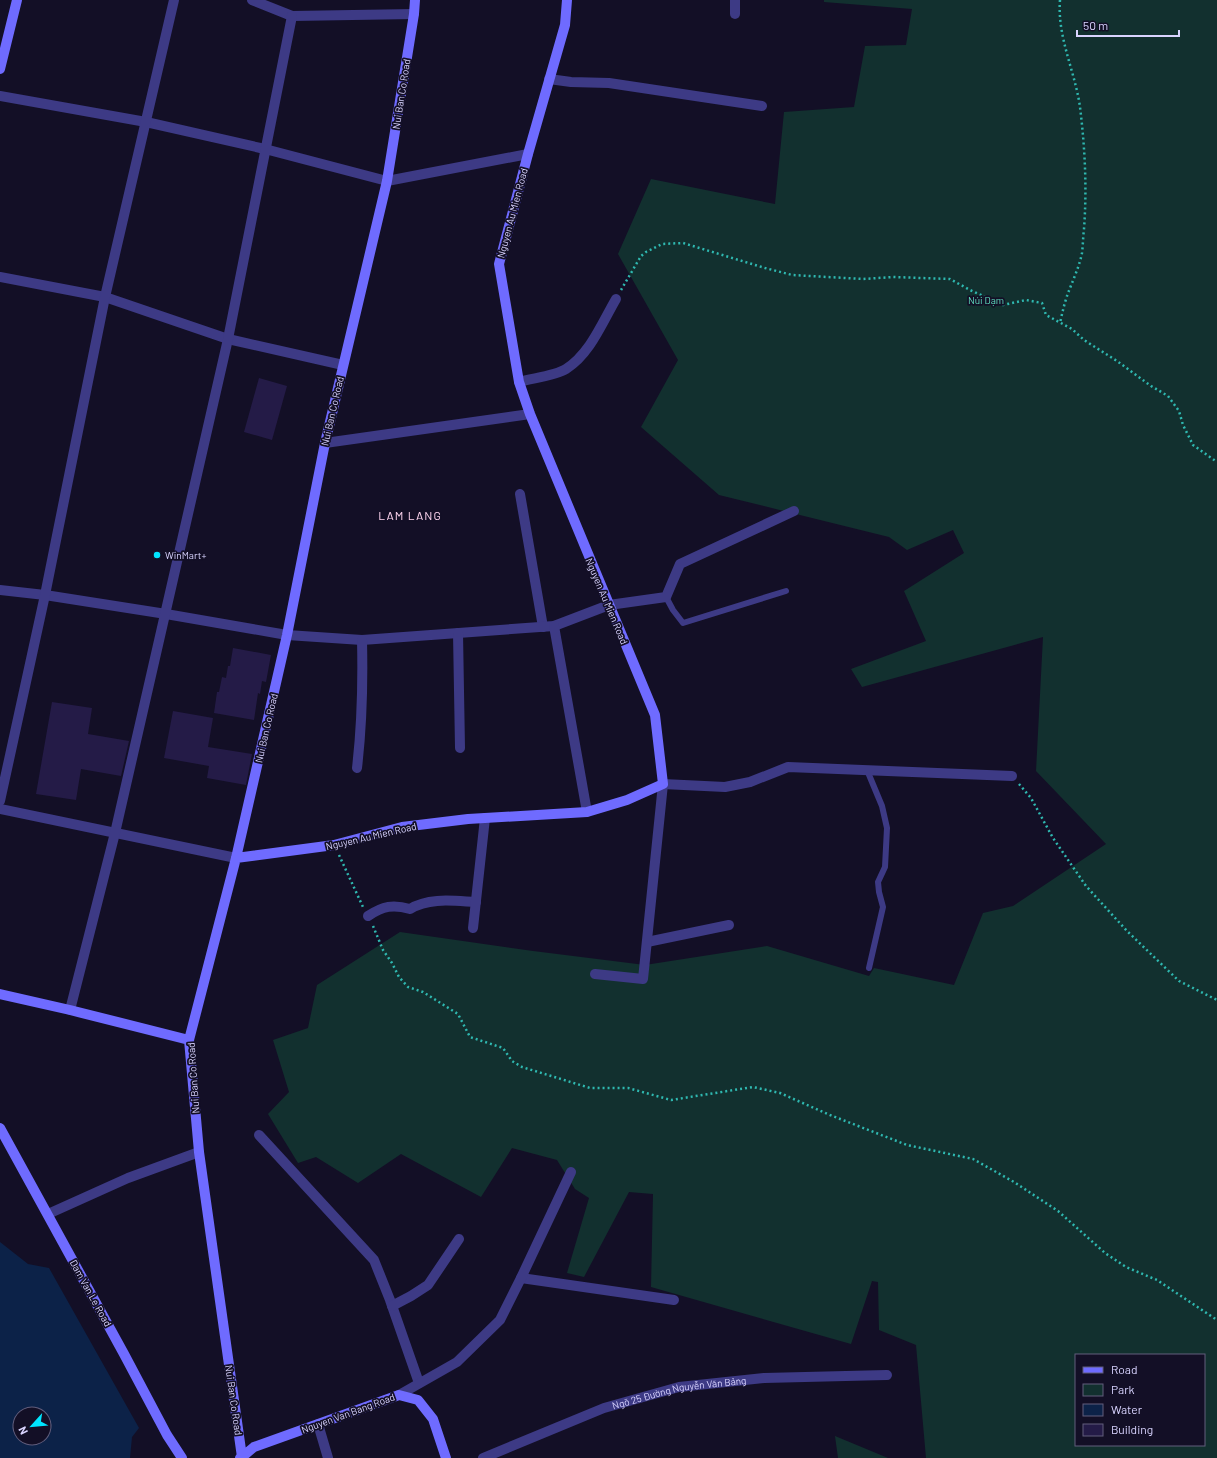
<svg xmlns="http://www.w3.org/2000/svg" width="1217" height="1458" font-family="Barlow,sans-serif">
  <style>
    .green { fill: #12302f; fill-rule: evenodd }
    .water { fill: #0c2248; fill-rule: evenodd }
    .building { fill: #241b47 }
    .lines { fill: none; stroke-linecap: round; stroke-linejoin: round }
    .path { stroke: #2fb8b0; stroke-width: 2.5; stroke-dasharray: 2 3; stroke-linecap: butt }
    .lane { stroke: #3d3a85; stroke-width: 6 }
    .street { stroke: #3d3a85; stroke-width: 10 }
    .secondary { stroke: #6f6bff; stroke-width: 10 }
    .poi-dot { fill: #00e5ff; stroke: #130f26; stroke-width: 1.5 }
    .labels { text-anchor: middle; stroke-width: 3.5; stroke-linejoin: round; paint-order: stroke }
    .street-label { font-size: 10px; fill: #d9d4ff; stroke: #130f26 }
    .park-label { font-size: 10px; fill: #5fe0c0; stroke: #130f26 }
    .poi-label { font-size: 10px; fill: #d9d4ff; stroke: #130f26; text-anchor: start }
    .quarter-label { font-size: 12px; letter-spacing: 1px; fill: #ffd6f0; stroke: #130f26 }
  </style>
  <rect width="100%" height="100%" fill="#130f26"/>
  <!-- green -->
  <path class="green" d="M 824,0 L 1217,0 L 1217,1458 L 926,1458 L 916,1345 L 879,1330 L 878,1282 L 872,1281 L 851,1344 L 651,1287 L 653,1194 L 629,1192 L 584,1277 L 567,1273 L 589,1198 L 575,1189 L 557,1160 L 512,1148 L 481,1197 L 401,1154 L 358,1183 L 316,1157 L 298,1163 L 268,1114 L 289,1092 L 273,1040 L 308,1028 L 317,985 L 400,932 L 533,951 L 645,965 L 767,946 L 869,976 L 874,968 L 954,985 L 983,913 L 1013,906 L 1106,844 L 1036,771 L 1043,637 L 862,687 L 851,669 L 926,641 L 904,591 L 964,553 L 953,530 L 907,550 L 889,537 L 719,495 L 641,427 L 678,360 L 618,254 L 651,179 L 775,204 L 784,112 L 854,107 L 865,46 L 906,45 L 912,9 L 824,2 ZM 1076,1355 L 1204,1355 L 1204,1445 L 1076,1445 Z
    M 835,1436 L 888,1458 L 838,1458 Z"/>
  <!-- water -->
  <path class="water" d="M 0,1242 L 28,1264 L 49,1268 L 139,1428 L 132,1437 L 130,1458 L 0,1458 ZM 20,1414 L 44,1414 L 44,1438 L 20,1438 Z"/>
  <!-- building -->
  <path class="building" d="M 259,378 L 287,386 L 272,440 L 244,432 Z
    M 233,648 L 271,655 L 266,682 L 262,681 L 260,694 L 258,693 L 254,720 L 214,713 L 217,692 L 219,692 L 222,677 L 226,678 L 228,666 L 230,666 Z
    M 52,702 L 92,708 L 88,734 L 129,741 L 121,776 L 81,769 L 76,800 L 36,794 Z
    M 173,711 L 213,718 L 208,747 L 252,754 L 246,785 L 207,778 L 209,766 L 164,758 Z"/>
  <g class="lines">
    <!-- path -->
    <path class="path" d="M 1060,0 C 1057,37 1075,71 1080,107 C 1085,148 1087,188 1084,229 C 1083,237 1083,245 1082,253 C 1079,268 1072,282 1067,296 C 1064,305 1062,314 1060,323
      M 621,290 L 641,256 L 646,252 L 662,244 L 683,243 L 765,268 L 792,275 L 863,279 L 893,277 L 950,279 L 970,290 L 1003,305 L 1026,300 L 1042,303 L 1046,315 L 1072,329 L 1084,340 L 1117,361 L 1151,386 L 1168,396 L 1179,411 L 1183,425 L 1193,445 L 1217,462
      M 1019,784 L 1031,798 L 1053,838 L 1086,886 L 1127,931 L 1179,981 L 1217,1000
      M 339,855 L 363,907
      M 373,926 L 383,950 L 392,963 L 399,977 L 408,987 L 423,992 L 458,1014 L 470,1037 L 503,1048 L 512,1061 L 522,1067 L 590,1088 L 628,1088 L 671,1100 L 753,1087 L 780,1093 L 830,1115 L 907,1145 L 973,1159 L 1014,1182 L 1058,1211 L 1105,1253 L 1126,1267 L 1157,1280 L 1217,1320"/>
    <!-- lane -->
    <path class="lane" d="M 666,597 L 673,610 L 683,623 L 786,591
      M 867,770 L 882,806 L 887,828 L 885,867 L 878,882 L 879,892 L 883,907 L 869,968"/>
    <!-- street -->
    <g class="street">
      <path d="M 252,0 L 292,16 L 414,14"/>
      <path d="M 735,0 L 735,14"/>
      <path d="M 549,79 L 571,82 L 609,83 L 762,106"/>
      <path d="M 0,96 L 146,122 L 265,149 L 387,181 L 528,154"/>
      <path d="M 0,277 L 105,297 L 228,339 L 343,365"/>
      <path d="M 519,382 C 533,378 555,376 566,369 C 590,354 602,323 616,299"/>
      <path d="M 325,443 L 530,414"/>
      <path d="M 520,494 L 543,627"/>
      <path d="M 0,590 L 45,595 L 166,614 L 287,635 L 362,640 L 554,626 L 609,605 L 666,597 L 680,564 L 794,511"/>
      <path d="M 554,626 L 587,812"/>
      <path d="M 458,633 L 460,748"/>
      <path d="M 357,768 C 362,725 363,683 362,640"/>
      <path d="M 0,801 L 45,595 L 105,297 L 174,0"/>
      <path d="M 0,809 L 236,858"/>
      <path d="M 368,916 C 383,906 393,904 410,909 C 429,897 455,901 476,902"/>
      <path d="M 473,928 L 485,818"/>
      <path d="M 647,942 L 729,925"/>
      <path d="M 595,974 L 643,979 L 663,784 L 725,787 L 750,782 L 788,767 L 1012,776"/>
      <path d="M 70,1010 L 115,833 L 228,339 L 292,16"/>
      <path d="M 259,1135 L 374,1260 L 390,1300 L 419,1383"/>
      <path d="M 48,1214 L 128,1178 L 199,1152"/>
      <path d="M 521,1278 L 674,1300"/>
      <path d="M 392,1306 L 411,1296 L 428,1285 L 459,1239"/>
      <path d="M 399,1395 L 457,1362 L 500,1320 L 521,1278 L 571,1172"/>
      <path d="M 318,1424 L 328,1458"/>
      <path id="s1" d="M 483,1458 L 604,1408 L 679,1387 L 764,1378 L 887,1375"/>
    </g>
    <!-- secondary -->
    <path class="secondary" d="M 0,69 L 17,0
      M 236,858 L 334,845 L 402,827 L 468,819 L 587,812 L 627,800 L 663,784 L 655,715 L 530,414 L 519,382 L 499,264 L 528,154 L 565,25 L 567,0
      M 0,994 L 70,1010 L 189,1040
      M 0,1128 L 124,1354 L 167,1435 L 182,1458
      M 242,1457 L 254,1447 L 399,1395 L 418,1400 L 433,1419 L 446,1458
      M 240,1458 L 242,1457 L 199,1152 L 189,1040 L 236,858 L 287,635 L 325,443 L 387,181 L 414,14 L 415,0"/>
  </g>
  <!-- markers -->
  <circle class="poi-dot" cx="157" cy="555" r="4"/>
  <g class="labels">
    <!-- street labels -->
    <g class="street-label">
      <text transform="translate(401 94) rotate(-81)" y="4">Nui Ban Co Road</text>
      <text transform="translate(512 213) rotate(-75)" y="4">Nguyen Au Mien Road</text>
      <text transform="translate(332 411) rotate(-77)" y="4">Nui Ban Co Road</text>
      <text transform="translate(607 601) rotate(67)" y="4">Nguyen Au Mien Road</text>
      <text transform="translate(266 728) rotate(-77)" y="4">Nui Ban Co Road</text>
      <text transform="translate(371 836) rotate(-13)" y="4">Nguyen Au Mien Road</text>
      <text transform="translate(193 1078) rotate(-94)" y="4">Nui Ban Co Road</text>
      <text transform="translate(91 1293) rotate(61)" y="4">Dam Van Le Road</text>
      <text dy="4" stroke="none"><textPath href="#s1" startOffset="208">Ngõ 25 Đường Nguyễn Văn Bảng</textPath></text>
      <text transform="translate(234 1400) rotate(82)" y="4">Nui Ban Co Road</text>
      <text transform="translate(348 1413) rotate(-20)" y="4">Nguyen Van Bang Road</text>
    </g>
    <!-- park labels -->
    <g class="park-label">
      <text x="986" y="304">Núi Dạm</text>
    </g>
    <!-- poi labels -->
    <g class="poi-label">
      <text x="165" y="559">WinMart+</text>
    </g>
    <!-- quarter labels -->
    <g class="quarter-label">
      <text x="410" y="520">LAM LANG</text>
    </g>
  </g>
  <!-- legend -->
  <rect x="1075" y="1354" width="130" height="92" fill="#130f26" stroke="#625e7d"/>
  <rect x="1083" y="1367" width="20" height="6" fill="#6f6bff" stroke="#625e7d"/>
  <text x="1111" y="1374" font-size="12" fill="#d9d4ff">Road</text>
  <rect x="1083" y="1384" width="20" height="12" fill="#12302f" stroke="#625e7d"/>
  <text x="1111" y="1394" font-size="12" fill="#d9d4ff">Park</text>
  <rect x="1083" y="1404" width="20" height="12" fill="#0c2248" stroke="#625e7d"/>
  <text x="1111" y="1414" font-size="12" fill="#d9d4ff">Water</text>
  <rect x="1083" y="1424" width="20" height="12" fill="#241b47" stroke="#625e7d"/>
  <text x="1111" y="1434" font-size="12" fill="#d9d4ff">Building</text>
  <!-- north arrow -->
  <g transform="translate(32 1426) rotate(243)"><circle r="19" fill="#130f26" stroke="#625e7d"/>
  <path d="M0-3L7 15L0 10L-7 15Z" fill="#00e5ff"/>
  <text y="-6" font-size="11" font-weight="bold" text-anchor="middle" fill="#d9d4ff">N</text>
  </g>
  <!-- scale -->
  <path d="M1077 30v6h102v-6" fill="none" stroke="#d9d4ff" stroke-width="2"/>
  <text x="1083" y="30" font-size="12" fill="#d9d4ff" stroke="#130f26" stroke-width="3" paint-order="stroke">50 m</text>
</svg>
